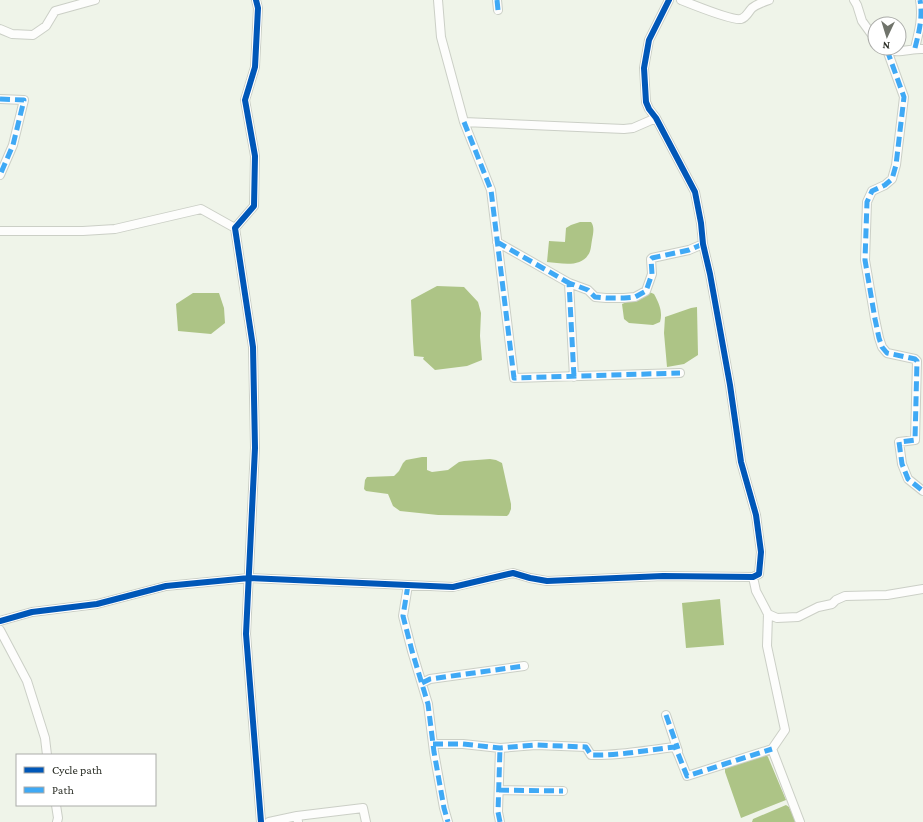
<svg xmlns="http://www.w3.org/2000/svg" width="923" height="822" font-family="'Crimson Pro',serif">
  <style>
    .water { fill: #adc486 }
    .lines { fill: none; stroke-linecap: round; stroke-linejoin: round }
    .minor-casing { stroke: #cbcfc6; stroke-width: 10 }
    .minor { stroke: #fdfdfc; stroke-width: 8 }
    .quiet { stroke: #3fa9f5; stroke-width: 5; stroke-dasharray: 10 5; stroke-linecap: butt }
    .cycleway-casing { stroke: #fff; stroke-width: 8 }
    .cycleway { stroke: #0057b8; stroke-width: 6 }
  </style>
  <rect width="100%" height="100%" fill="#eff4e9"/>
  <!-- water -->
  <path class="water" d="M 580,222 L 591,222 C 595,227 593,234 592,240 C 591,245 591,252 588,255 C 580,268 560,263 547,262 L 549,241 L 565,242 L 566,228 L 571,225 Z
    M 437,286 L 464,287 L 478,302 L 481,313 L 480,336 L 482,360 L 467,366 L 435,370 L 423,359 L 424,357 L 414,356 L 413,342 L 411,300 Z
    M 647,291 L 654,294 C 659,303 663,312 660,322 L 653,325 L 629,323 L 624,319 L 622,304 L 627,302 L 639,300 Z
    M 193,293 L 219,293 L 224,308 L 225,323 L 211,334 L 178,331 L 176,304 Z
    M 697,307 L 698,355 L 684,364 L 667,367 L 664,333 L 665,317 L 691,308 Z
    M 422,457 L 427,457 L 427,470 L 432,472 L 448,470 L 459,462 L 464,461 L 490,459 L 496,460 L 502,463 L 511,504 L 511,509 L 509,514 L 507,516 L 438,515 L 400,511 L 393,506 L 388,494 L 366,491 L 364,489 L 365,480 L 367,477 L 394,476 L 399,471 L 403,463 L 406,460 Z
    M 720,599 L 724,645 L 686,648 L 682,603 Z
    M 765,753 L 768,757 L 786,800 L 741,818 L 725,772 L 725,767 Z
    M 786,805 L 789,807 L 796,822 L 752,822 L 753,819 Z"/>
  <g class="lines">
    <!-- minor casing -->
    <g class="minor-casing">
      <path id="minor" d="M 256,0 L 258,8 L 255,67 L 245,100 L 255,156 L 254,206 L 235,228 L 253,347 L 255,448 L 246,634 L 261,822
        M 438,0 L 441,37 L 464,122 L 624,129 L 633,128 L 656,118
        M 497,0 L 498,10
        M 681,0 C 691,4 733,21 741,19 C 747,17 748,12 752,8 C 757,4 763,2 769,0
        M 854,0 L 857,5 L 862,21 L 875,39
        M 0,29 L 12,34 L 33,35 L 46,26 L 55,11 L 95,0
        M 885,48 C 895,55 912,48 923,49
        M 915,48 C 919,32 923,17 920,0
        M 887,50 L 904,97 L 896,165 L 892,179 L 885,185 L 872,191 L 867,202 L 865,260 L 875,319 L 879,338 L 882,347 L 887,353 L 915,359 L 917,361 L 915,440 L 899,442 L 902,464 L 908,479 L 923,491
        M 0,99 L 24,100 L 13,145 L 0,175
        M 464,122 L 491,190 L 514,378 L 680,373
        M 0,231 L 83,231 L 115,229 L 201,209 L 235,228
        M 497,242 L 569,283
        M 574,377 L 569,283 L 588,290 L 595,297 L 606,298 L 624,298 L 635,297 L 646,291 L 652,274 L 651,259 L 652,258 L 689,250 L 703,244
        M 753,577 L 756,591 L 765,608 L 768,614 L 777,618 L 798,617 L 818,607 L 832,604 L 836,600 L 845,596 L 887,595 L 923,589
        M 408,585 L 403,616 L 412,651 L 428,704 L 434,752 L 444,808 L 448,822
        M 768,614 L 767,646 L 785,730 L 772,749 L 800,822
        M 0,621 L 32,612 L 97,604 L 166,586 L 249,578 L 453,587 L 513,573 L 530,578 L 547,581 L 663,576 L 753,577 L 759,574 L 761,552 L 756,515 L 741,462 L 730,385 L 710,274 L 703,244 L 701,223 L 695,192 L 656,118 L 649,109 L 646,102 L 644,68 L 649,40 L 669,0
        M 0,630 L 27,681 L 45,738 L 47,755
        M 422,683 L 430,679 L 524,666
        M 666,715 L 678,751
        M 433,744 L 463,744 L 500,748 L 536,745 L 586,747 L 591,755 C 619,756 647,750 675,747 L 679,756 L 687,776 L 772,749
        M 499,790 L 563,791
        M 56,805 L 58,818 L 57,822
        M 269,822 L 297,816
        M 298,822 L 297,816 L 363,808 L 366,822
        M 500,822 L 498,812 L 500,748"/>
    </g>
    <!-- minor -->
    <use href="#minor" class="minor"/>
    <!-- quiet -->
    <path class="quiet" d="M 497,0 L 498,10
      M 915,48 C 919,32 923,17 920,0
      M 887,50 L 904,97 L 896,165 L 892,179 L 885,185 L 872,191 L 867,202 L 865,260 L 875,319 L 879,338 L 882,347 L 887,353 L 915,359 L 917,361 L 915,440 L 899,442 L 902,464 L 908,479 L 923,491
      M 0,99 L 24,100 L 13,145 L 0,175
      M 464,122 L 491,190 L 514,378 L 680,373
      M 497,242 L 569,283
      M 574,377 L 569,283 L 588,290 L 595,297 L 606,298 L 624,298 L 635,297 L 646,291 L 652,274 L 651,259 L 652,258 L 689,250 L 703,244
      M 408,585 L 403,616 L 412,651 L 428,704 L 434,752 L 444,808 L 448,822
      M 422,683 L 430,679 L 524,666
      M 666,715 L 678,749
      M 433,744 L 463,744 L 500,748 L 536,745 L 586,747 L 591,755 C 619,756 647,750 675,747 L 679,756 L 687,776 L 772,749
      M 499,790 L 563,791
      M 500,822 L 498,812 L 500,748"/>
    <!-- cycleway casing -->
    <g class="cycleway-casing">
      <path id="cycleway" d="M 256,0 L 258,8 L 255,67 L 245,100 L 255,156 L 254,206 L 235,228 L 253,347 L 255,448 L 246,634 L 261,822
        M 0,621 L 32,612 L 97,604 L 166,586 L 249,578 L 453,587 L 513,573 L 530,578 L 547,581 L 663,576 L 753,577 L 759,574 L 761,552 L 756,515 L 741,462 L 730,385 L 710,274 L 703,244 L 701,223 L 695,192 L 656,118 L 649,109 L 646,102 L 644,68 L 649,40 L 669,0"/>
    </g>
    <!-- cycleway -->
    <use href="#cycleway" class="cycleway"/>
  </g>
  <!-- legend -->
  <rect x="16" y="754" width="140" height="52" fill="#ffffff" stroke="#abaca9"/>
  <rect x="24" y="767" width="20" height="6" fill="#0057b8" stroke="#abaca9"/>
  <text x="52" y="774" font-size="12" fill="#2c2f27">Cycle path</text>
  <rect x="24" y="787" width="20" height="6" fill="#3fa9f5" stroke="#abaca9"/>
  <text x="52" y="794" font-size="12" fill="#2c2f27">Path</text>
  <!-- north arrow -->
  <g transform="translate(887 36) rotate(184)"><circle r="19" fill="#ffffff" stroke="#abaca9"/>
  <path d="M0-3L7 15L0 10L-7 15Z" fill="#70746b"/>
  <text y="-6" font-size="11" font-weight="bold" text-anchor="middle" fill="#2c2f27">N</text>
  </g>
</svg>
